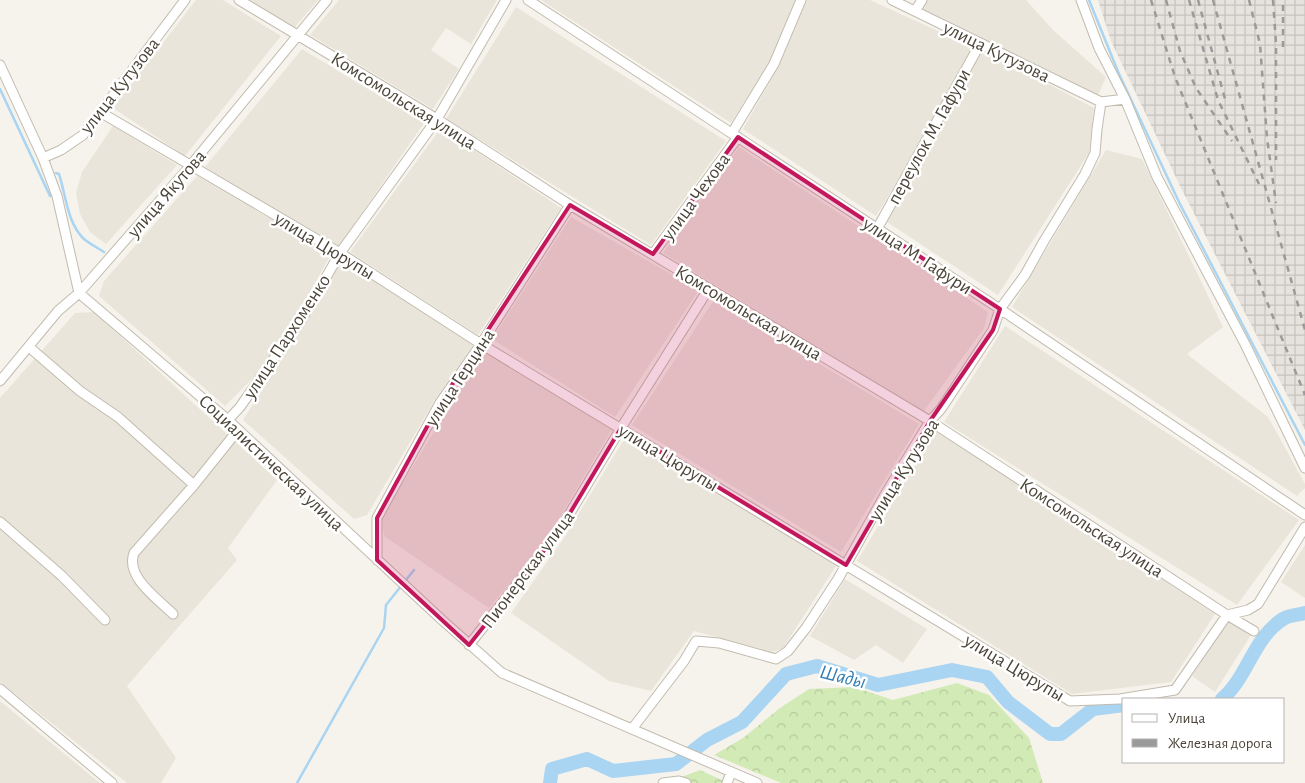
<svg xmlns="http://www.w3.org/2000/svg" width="1305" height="783" font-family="'Alegreya Sans',sans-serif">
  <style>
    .residential { fill: #eae5da }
    .industrial { fill: url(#industrial-grid) }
    .forest { fill: url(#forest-crowns) }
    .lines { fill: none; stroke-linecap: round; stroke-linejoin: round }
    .stream { stroke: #a9d4f2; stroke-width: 2.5 }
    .river { stroke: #a9d4f2; stroke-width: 14 }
    .minor-casing { stroke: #c2bbae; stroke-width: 11 }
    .minor { stroke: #fff; stroke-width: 9 }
    .rail { stroke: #9a9a9a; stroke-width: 2.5; stroke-dasharray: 6 6; stroke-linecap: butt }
    .marked { fill: #c2185b; fill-opacity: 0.2; stroke: #c2185b; stroke-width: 4; stroke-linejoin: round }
    .labels { text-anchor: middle; stroke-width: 5; stroke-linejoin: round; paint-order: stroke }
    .street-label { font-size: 19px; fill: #4b4439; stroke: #fff }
    .water-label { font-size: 20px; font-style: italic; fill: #2e7ab2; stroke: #fff }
  </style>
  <defs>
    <pattern id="industrial-grid" width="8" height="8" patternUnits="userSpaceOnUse" patternTransform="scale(1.25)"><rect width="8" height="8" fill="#e6e2dd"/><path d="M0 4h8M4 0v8" fill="none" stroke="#c7c3be"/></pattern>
    <pattern id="forest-crowns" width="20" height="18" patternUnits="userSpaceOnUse" patternTransform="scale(1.25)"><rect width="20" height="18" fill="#d2eab5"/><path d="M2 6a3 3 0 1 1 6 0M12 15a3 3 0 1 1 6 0" fill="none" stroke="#b6ca9c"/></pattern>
  </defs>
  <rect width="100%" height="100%" fill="#f6f3ec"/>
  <!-- residential -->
  <path class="residential" d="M 196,0 L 223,0 L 281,36 L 185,156 L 113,108 Z
    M 250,0 L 318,0 L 294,28 Z
    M 339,0 L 497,0 L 471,44 L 446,28 L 431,50 L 459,69 L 433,109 L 310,35 Z
    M 541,0 L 795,0 L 769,62 L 731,123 Z
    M 807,0 L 870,0 L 973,47 L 895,185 L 876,216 L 743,129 L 780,64 Z
    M 928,0 L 1026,0 L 1053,30 L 1106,77 L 1098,95 L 921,10 Z
    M 516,7 L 726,141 L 651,245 L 446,119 Z
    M 302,49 L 424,123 L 339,246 L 205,167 Z
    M 982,49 L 1094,108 L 1089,153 L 998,295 L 887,222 Z
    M 113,126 L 177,165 L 106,244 L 90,232 L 80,214 L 76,193 L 82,172 Z
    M 441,128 L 561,208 L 478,335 L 350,252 Z
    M 739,147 L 988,312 L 984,328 L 924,411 L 663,253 Z
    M 1106,150 L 1142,159 L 1223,327 L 1187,354 L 1268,417 L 1305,484 L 1305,488 L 1297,496 L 1012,307 Z
    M 197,176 L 331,254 L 301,309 L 258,373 L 225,406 L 99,296 L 104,281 Z
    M 571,217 L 699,290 L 615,417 L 492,339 Z
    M 342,260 L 473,345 L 435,400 L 367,515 L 354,519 L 243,420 L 311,313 Z
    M 714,300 L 919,424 L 841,552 L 632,425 Z
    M 94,312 L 277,480 L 228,548 L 237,560 L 127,686 L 176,758 L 161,783 L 127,783 L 0,682 L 0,398 L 75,313 Z
    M 1005,326 L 1299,520 L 1237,605 L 944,422 Z
    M 483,351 L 612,429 L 544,544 L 489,608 L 384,536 L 382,517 Z
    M 936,431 L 1215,614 L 1171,682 L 1072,694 L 857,561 Z
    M 626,436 L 836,566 L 783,648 L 773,652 L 694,631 L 651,691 L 609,681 L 511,613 L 564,538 Z
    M 1305,545 L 1305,598 L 1281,582 Z
    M 845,579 L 927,629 L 903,663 L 876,645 L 854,660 L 810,636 Z
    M 1229,620 L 1251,635 L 1215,692 L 1192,676 Z
    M 0,701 L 100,783 L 0,783 Z"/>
  <!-- industrial -->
  <path class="industrial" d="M 1098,0 L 1305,0 L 1305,430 L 1181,188 L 1111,41 Z"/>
  <!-- forest -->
  <path class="forest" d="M 957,683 L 989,695 L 1029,738 L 1043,783 L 781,783 L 714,755 L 743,738 L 780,708 L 809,689 L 854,687 L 893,700 Z
    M 700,770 L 728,783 L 666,783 Z"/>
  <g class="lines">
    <!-- stream -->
    <path class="stream" d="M 1089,0 L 1119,74 L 1179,202 L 1305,445
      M 0,89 L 50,196
      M 56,173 L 59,174 C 66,195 67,223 84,239 C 90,244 98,248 104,252
      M 297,783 L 384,628 L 386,605 L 414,570"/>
    <!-- river -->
    <path class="river" d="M 1222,699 C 1248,677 1253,638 1283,619 C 1288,615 1298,615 1305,613
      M 550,783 L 552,769 L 587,759 L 613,771 L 676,764 L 707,740 L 742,722 L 786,674 L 817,666 L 878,685 L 952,670 L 987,677 L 1008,702 L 1050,734 L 1061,734 L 1093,709 L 1124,705"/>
    <!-- minor casing -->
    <g class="minor-casing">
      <path id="minor" d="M 239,0 L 437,119 L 570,205 L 930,421 L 1227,615 L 1254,631
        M 528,0 L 1000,309 L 1305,515
        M 892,0 L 1101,102 L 1125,99
        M 1081,0 L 1099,48 L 1125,99 L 1157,177 L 1245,344 L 1305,468
        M 915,11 L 922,0
        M 0,65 L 43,158 L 57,196 L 79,293 L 228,420 L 442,620 L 502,673 L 757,783
        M 100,112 L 340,253 L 481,344 L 1070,701 L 1120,699 L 1175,690 L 1227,615 L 1248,610 L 1258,604 L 1305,527
        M 732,133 L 774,64 L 801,0
        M 43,158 L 61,150 L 83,135 L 185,0
        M 877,229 L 980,44
        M 653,254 L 738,137
        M 29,347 L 80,391 L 118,417 L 194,485
        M 0,381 L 58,311 L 79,293 L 191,165 L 327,0
        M 228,420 L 240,407 L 303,317 L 340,253 L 437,119 L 506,0
        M 0,522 L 62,576 L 105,620
        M 377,560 L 377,518 L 440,403 L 481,344 L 570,205
        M 173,614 C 158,599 125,577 134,553 L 194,485 L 238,430
        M 469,645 L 558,533 L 621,428 L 709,288
        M 0,689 L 112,783
        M 632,729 L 684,661 L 696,641 L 719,643 L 776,659 L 788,651 L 806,628 L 838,579 L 886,493 L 930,421 L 941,409 L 993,330 L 1000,309 L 1025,275 L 1044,241 L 1085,174 L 1095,153 L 1097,129 L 1101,102
        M 663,783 L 679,781 L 686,783
        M 727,783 L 731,772"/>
    </g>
    <!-- minor -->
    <use href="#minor" class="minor"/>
    <!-- rail -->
    <path class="rail" d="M 1151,0 L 1175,77 L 1305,395
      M 1166,0 L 1180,51 L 1196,88 L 1232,141
      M 1189,0 L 1218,100 L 1259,184
      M 1198,0 L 1225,99
      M 1213,0 L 1305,330
      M 1249,0 L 1260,44 L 1267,138 L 1276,203
      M 1273,0 L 1276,43 L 1276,160
      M 1283,47 L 1283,0"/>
  </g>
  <!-- marked area -->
  <path class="marked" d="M 738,137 L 1000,309 L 993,330 L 930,421 L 846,565 L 621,428 L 558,533 L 469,645 L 377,560 L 377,518 L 440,403 L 570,205 L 653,254 Z"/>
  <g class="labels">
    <!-- street labels -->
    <g class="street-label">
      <text transform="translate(997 51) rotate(26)" y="7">улица Кутузова</text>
      <text transform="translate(119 85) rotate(-52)" y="7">улица Кутузова</text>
      <text transform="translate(404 100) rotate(32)" y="7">Комсомольская улица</text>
      <text transform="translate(928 136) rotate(-61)" y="7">переулок М. Гафури</text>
      <text transform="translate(166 193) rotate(-49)" y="7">улица Якутова</text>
      <text transform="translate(695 196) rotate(-54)" y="7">улица Чехова</text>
      <text transform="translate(325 245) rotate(31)" y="7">улица Цюрупы</text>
      <text transform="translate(918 255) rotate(33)" y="7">улица М. Гафури</text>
      <text transform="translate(749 312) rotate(31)" y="7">Комсомольская улица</text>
      <text transform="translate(286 336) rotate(-57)" y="7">улица Пархоменко</text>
      <text transform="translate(459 377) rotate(-57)" y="7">улица Герцина</text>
      <text transform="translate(669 457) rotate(31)" y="7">улица Цюрупы</text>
      <text transform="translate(272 462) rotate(43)" y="7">Социалистическая улица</text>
      <text transform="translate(903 469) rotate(-58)" y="7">улица Кутузова</text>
      <text transform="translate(1092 527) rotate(33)" y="7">Комсомольская улица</text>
      <text transform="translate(527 569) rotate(-53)" y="7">Пионерская улица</text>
      <text transform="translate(1015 667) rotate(31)" y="7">улица Цюрупы</text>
    </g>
    <!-- water labels -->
    <g class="water-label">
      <text transform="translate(843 676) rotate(14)" y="7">Шады</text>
    </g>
  </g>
  <!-- legend -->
  <rect x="1122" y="698" width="162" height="65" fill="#ffffff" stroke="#b7b4b0"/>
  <rect x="1132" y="714" width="25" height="8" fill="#ffffff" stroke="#b7b4b0"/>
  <text x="1168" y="723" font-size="15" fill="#4b4439">Улица</text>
  <rect x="1132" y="739" width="25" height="8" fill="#9a9a9a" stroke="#b7b4b0"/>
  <text x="1168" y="748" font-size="15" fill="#4b4439">Железная дорога</text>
</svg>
